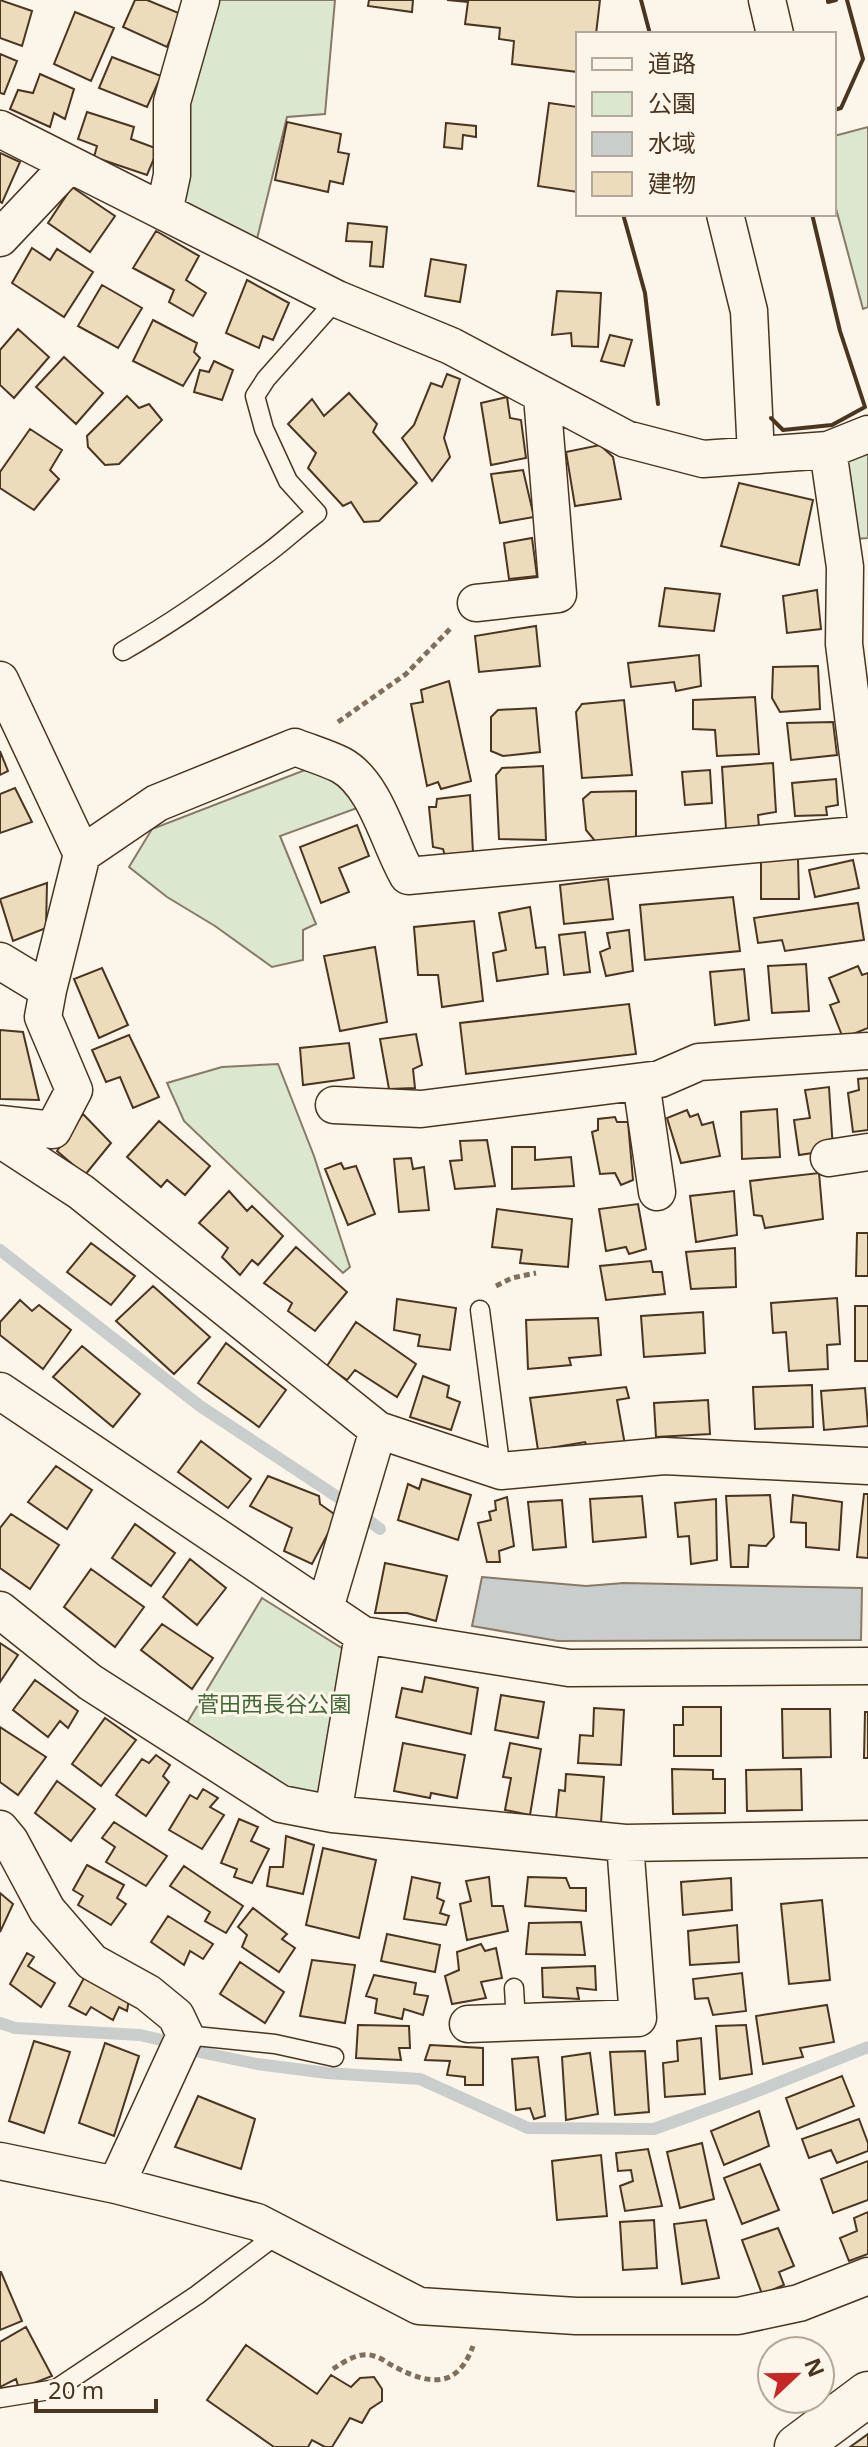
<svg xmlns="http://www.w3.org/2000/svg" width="868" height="2447" font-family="'Noto Sans','Noto Sans JP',sans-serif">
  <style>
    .green { fill: #dce7d0; stroke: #887966; stroke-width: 2 }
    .water { fill: #c9cecd; stroke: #887966; stroke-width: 2 }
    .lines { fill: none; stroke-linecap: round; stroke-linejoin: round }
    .stream { stroke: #c9cecd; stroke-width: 12 }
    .building { fill: #ecdcbc; stroke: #4a3520; stroke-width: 2 }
    .lane-casing { stroke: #4a3520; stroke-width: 21 }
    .street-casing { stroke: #4a3520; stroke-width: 39 }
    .secondary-casing { stroke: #4a3520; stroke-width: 47 }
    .path { stroke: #7f6f5c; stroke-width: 5; stroke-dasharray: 6 4; stroke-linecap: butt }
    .lane { stroke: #fbf6e9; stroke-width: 18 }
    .street { stroke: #fbf6e9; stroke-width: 36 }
    .secondary { stroke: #fbf6e9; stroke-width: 44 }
    .wall { stroke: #4a3520; stroke-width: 4 }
    .labels { text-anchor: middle; stroke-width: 6; stroke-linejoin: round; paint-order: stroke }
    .park-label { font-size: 22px; fill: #436837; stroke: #fbf6e9 }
  </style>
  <rect width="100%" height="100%" fill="#fbf6e9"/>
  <!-- green -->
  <path class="green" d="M 208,0 L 335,0 L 325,114 L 287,117 L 255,247 L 181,203 L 182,90 Z
    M 868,127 L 868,307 L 863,309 L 834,201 L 834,136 Z
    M 868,449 L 868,538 L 854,539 L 847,458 Z
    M 305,770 L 344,782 L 360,807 L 280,836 L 316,924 L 303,930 L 303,960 L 272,967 L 215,926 L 167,897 L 129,867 L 152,829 Z
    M 278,1064 L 314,1156 L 350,1267 L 343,1273 L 184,1121 L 167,1083 L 222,1067 Z
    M 262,1598 L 348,1652 L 322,1798 L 281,1789 L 187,1723 Z"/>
  <!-- water -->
  <path class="water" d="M 482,1577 L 586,1586 L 624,1583 L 862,1588 L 861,1640 L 558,1641 L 472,1626 Z"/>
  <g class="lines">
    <!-- stream -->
    <path class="stream" d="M 0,1250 L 200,1406 L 339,1498 L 380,1529
      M 0,2023 L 15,2028 L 140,2035 L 170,2042
      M 195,2051 L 257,2064 L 327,2073 L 420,2079 L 528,2128 L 654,2129 L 745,2096 L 868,2047"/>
  </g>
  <!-- building -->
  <path class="building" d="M 0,0 L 32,11 L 22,46 L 0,38 Z
    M 135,0 L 147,0 L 181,14 L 167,47 L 123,27 Z
    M 369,0 L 413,0 L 412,12 L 368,6 Z
    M 447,0 L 600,0 L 596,34 L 578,34 L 578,72 L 512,64 L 514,41 L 499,39 L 500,28 L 465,24 L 468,2 Z
    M 75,12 L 114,28 L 91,81 L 54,64 Z
    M 0,54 L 17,61 L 4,94 L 0,93 Z
    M 112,57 L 161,76 L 147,107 L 99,88 Z
    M 40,74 L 74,89 L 65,119 L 54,113 L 50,127 L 10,109 L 18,90 L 33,93 Z
    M 549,103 L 578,107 L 578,192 L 538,186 Z
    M 87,112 L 134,127 L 131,139 L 158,149 L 147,175 L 94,157 L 97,146 L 78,139 Z
    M 287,122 L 341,134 L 338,152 L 349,154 L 343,184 L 330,181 L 328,192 L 275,180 Z
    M 446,123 L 476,126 L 476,137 L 463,135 L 462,149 L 444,147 Z
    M 0,153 L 20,162 L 2,203 L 0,202 Z
    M 72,187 L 115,216 L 90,252 L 48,223 Z
    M 348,223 L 387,227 L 383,267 L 370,266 L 372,242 L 346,241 Z
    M 156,231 L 199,256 L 186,280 L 206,293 L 193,316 L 169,302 L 174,290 L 133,268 Z
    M 32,248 L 50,260 L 57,249 L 93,272 L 64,317 L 12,283 Z
    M 431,259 L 466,265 L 460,302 L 425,296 Z
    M 247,280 L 289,303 L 273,340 L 263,336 L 259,348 L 226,333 Z
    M 102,285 L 142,308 L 118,348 L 78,326 Z
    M 557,291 L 601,293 L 598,347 L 572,346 L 571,333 L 552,335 Z
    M 153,320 L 197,343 L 194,352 L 200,358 L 183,386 L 133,361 Z
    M 18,329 L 49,357 L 14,398 L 0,385 L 0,350 Z
    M 610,335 L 632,340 L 624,366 L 601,361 Z
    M 64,357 L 103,393 L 76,424 L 36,387 Z
    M 214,361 L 233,370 L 222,400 L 194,392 L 200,370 L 209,372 Z
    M 447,374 L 460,379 L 444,438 L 450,457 L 432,481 L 402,438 L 414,425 L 431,383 L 442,387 Z
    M 349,393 L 377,424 L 373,432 L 417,483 L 379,521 L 364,522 L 351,502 L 343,506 L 308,468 L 316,453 L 288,424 L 312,399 L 324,416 Z
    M 127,396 L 139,408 L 149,404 L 162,420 L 119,464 L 105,465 L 88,447 L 87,436 Z
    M 507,397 L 510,418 L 521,420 L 526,458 L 491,465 L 481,403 Z
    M 30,429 L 62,450 L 50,470 L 59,479 L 34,510 L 0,488 L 0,472 Z
    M 600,445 L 613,457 L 621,499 L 575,506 L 566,452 Z
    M 523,470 L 534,517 L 500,523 L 491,474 Z
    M 739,483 L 813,500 L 799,565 L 721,546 Z
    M 532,538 L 537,576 L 509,579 L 504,543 Z
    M 665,588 L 720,594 L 714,631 L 659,626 Z
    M 817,590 L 821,629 L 787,633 L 783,596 Z
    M 536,626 L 540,666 L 479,672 L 475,636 Z
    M 699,655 L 701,686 L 676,691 L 674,682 L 631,687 L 628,663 Z
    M 818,666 L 820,709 L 780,712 L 772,698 L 773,667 Z
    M 449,681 L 471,781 L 441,789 L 438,782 L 427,786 L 411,704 L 423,702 L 421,690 Z
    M 755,697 L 759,754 L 717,756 L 715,730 L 693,729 L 693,700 Z
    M 624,700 L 632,775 L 582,778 L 576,712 L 582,704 Z
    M 536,708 L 540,752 L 503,756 L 491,751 L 491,717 L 498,710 Z
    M 833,722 L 837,755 L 791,760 L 787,723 Z
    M 0,751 L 8,771 L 0,775 Z
    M 773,763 L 776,812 L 758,815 L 759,827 L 726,829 L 722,767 Z
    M 543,766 L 546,840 L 499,839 L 496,775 L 502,768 Z
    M 710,770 L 712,803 L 685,805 L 682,772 Z
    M 836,779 L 838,805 L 826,807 L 827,815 L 795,816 L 792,783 Z
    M 15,788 L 32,822 L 0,833 L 0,794 Z
    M 636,791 L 636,837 L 595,841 L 586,830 L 583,799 L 591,792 Z
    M 470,795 L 473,853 L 446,859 L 443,849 L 433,847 L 429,807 L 436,807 L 437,799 Z
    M 357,825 L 369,856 L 339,868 L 349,892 L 321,903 L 300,847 Z
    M 761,859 L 798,859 L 799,899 L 761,899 Z
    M 853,860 L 859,888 L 815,897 L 809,870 Z
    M 608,879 L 613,919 L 564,924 L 560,885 Z
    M 47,883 L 46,928 L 13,941 L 0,899 Z
    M 733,897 L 740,951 L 645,960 L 640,905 Z
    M 858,903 L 864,940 L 785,951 L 782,940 L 758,943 L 754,918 Z
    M 530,907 L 536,948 L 545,947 L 548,974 L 497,981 L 493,953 L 506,950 L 499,913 Z
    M 474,921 L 483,1001 L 442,1007 L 438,975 L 418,975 L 414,927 Z
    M 629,930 L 633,971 L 606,976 L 600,952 L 610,948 L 607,933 Z
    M 585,932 L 590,972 L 564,975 L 559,935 Z
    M 375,947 L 387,1022 L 340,1031 L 324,956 Z
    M 806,964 L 809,1011 L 772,1013 L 768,966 Z
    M 858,966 L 862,975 L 868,973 L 868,1028 L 843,1038 L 830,1005 L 839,1002 L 829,978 Z
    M 102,968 L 128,1025 L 99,1038 L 74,979 Z
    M 744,969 L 749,1020 L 715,1025 L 710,972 Z
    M 629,1004 L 636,1054 L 466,1074 L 460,1023 Z
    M 0,1030 L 23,1032 L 39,1100 L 0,1099 Z
    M 416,1034 L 422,1065 L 413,1069 L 415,1088 L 389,1089 L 380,1039 Z
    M 129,1035 L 159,1097 L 133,1108 L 120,1077 L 106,1082 L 92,1050 Z
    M 349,1043 L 354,1078 L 303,1085 L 300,1048 Z
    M 868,1078 L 868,1130 L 853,1132 L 848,1093 L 859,1090 L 858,1079 Z
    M 829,1087 L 833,1150 L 799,1155 L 794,1120 L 810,1118 L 805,1090 Z
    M 777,1109 L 780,1157 L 742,1159 L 741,1112 Z
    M 687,1110 L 690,1117 L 698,1114 L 702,1125 L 713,1122 L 720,1156 L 681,1163 L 667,1118 Z
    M 83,1114 L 111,1143 L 85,1175 L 57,1151 Z
    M 615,1117 L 617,1122 L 628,1122 L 633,1180 L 621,1185 L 615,1173 L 600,1174 L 592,1132 L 598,1130 L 598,1119 Z
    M 159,1121 L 210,1166 L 185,1195 L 167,1180 L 161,1187 L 127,1157 Z
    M 487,1140 L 495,1186 L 455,1189 L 450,1161 L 462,1160 L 460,1141 Z
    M 512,1147 L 535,1147 L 535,1160 L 571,1157 L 574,1186 L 512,1189 Z
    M 411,1158 L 413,1169 L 424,1167 L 429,1210 L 399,1212 L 394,1159 Z
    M 341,1163 L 344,1169 L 356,1166 L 375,1214 L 348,1225 L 325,1169 Z
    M 819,1173 L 823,1219 L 765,1228 L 762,1216 L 754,1215 L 750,1181 Z
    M 229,1191 L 247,1211 L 252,1206 L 283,1236 L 258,1265 L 252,1260 L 240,1275 L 222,1257 L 228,1248 L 199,1223 Z
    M 734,1191 L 737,1235 L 696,1242 L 690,1196 Z
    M 638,1204 L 646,1249 L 629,1254 L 626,1247 L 606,1251 L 599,1209 Z
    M 497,1209 L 572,1219 L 568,1267 L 520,1263 L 522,1250 L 492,1247 Z
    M 857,1233 L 868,1233 L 868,1276 L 856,1276 Z
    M 91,1243 L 135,1276 L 111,1305 L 67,1272 Z
    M 296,1247 L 347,1292 L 315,1331 L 288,1311 L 292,1303 L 264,1283 Z
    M 735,1248 L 736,1287 L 691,1289 L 686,1252 Z
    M 651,1261 L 653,1272 L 662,1272 L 665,1294 L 606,1300 L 600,1266 Z
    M 153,1286 L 210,1337 L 174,1374 L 116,1321 Z
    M 837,1298 L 840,1344 L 827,1345 L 828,1369 L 789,1371 L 786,1332 L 773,1333 L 771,1303 Z
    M 397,1299 L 456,1308 L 450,1350 L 418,1346 L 420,1335 L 394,1330 Z
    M 20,1300 L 32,1311 L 39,1305 L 71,1330 L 43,1369 L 0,1335 L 0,1322 Z
    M 855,1306 L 868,1306 L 868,1361 L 855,1361 Z
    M 703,1312 L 705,1353 L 644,1357 L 641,1316 Z
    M 598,1318 L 601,1355 L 569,1358 L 571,1365 L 528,1369 L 526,1320 Z
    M 356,1322 L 416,1364 L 397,1397 L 355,1370 L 347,1380 L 327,1366 Z
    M 226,1343 L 286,1390 L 259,1427 L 198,1383 Z
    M 82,1346 L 140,1394 L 113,1427 L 53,1377 Z
    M 423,1376 L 449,1386 L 447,1397 L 460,1402 L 451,1430 L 410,1417 Z
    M 812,1385 L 813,1427 L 755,1429 L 753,1387 Z
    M 626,1387 L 629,1398 L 617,1400 L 625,1445 L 589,1450 L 585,1442 L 538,1450 L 530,1398 Z
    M 865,1388 L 868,1426 L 824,1430 L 821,1391 Z
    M 708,1400 L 710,1434 L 656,1437 L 654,1403 Z
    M 201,1441 L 251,1479 L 228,1508 L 178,1472 Z
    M 56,1466 L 92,1490 L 67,1529 L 28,1502 Z
    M 268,1476 L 319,1496 L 320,1504 L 337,1516 L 312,1564 L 284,1551 L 292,1528 L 250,1506 Z
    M 422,1479 L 471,1495 L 458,1540 L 398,1520 L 408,1484 L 419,1489 Z
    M 864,1494 L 868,1494 L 868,1558 L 857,1557 Z
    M 770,1495 L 774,1537 L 766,1546 L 749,1545 L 748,1567 L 731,1567 L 726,1496 Z
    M 793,1495 L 842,1502 L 839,1550 L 806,1547 L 806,1523 L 791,1522 Z
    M 642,1496 L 646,1537 L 593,1542 L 590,1499 Z
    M 507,1497 L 514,1546 L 499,1551 L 500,1562 L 487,1562 L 478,1523 L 491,1520 L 489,1512 L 496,1510 L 495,1501 Z
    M 716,1499 L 717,1560 L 691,1564 L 689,1536 L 678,1537 L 675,1503 Z
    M 562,1500 L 566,1547 L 533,1550 L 528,1502 Z
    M 11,1514 L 59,1545 L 30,1589 L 0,1568 L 0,1528 Z
    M 135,1524 L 175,1553 L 151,1586 L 112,1558 Z
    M 190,1559 L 226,1588 L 197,1625 L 163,1597 Z
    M 385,1563 L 447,1576 L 436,1621 L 407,1613 L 375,1613 Z
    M 91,1569 L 144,1607 L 115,1647 L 64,1607 Z
    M 162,1624 L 213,1658 L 192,1689 L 141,1650 Z
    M 0,1643 L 18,1655 L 0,1682 Z
    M 425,1677 L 478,1688 L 471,1734 L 396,1717 L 402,1688 L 422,1692 Z
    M 35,1680 L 78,1711 L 68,1728 L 60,1721 L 48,1737 L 13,1710 Z
    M 501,1695 L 544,1702 L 538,1738 L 495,1730 Z
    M 683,1707 L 721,1707 L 721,1756 L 674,1756 L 674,1725 L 683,1725 Z
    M 594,1708 L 624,1710 L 621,1765 L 578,1763 L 580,1735 L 593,1736 Z
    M 782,1709 L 830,1709 L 831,1757 L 783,1758 Z
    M 865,1712 L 868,1712 L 868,1758 L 864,1758 Z
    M 105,1718 L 136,1740 L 101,1786 L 72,1764 Z
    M 0,1727 L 46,1757 L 18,1795 L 0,1782 Z
    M 403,1743 L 465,1755 L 457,1798 L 431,1793 L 430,1798 L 394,1791 Z
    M 510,1743 L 541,1749 L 530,1815 L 505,1810 L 511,1778 L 503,1777 Z
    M 156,1755 L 170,1765 L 163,1776 L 169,1782 L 146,1816 L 116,1795 L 142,1759 L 149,1763 Z
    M 672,1769 L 713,1770 L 713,1779 L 725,1779 L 725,1813 L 673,1814 Z
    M 801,1769 L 802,1810 L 747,1811 L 746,1770 Z
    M 566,1774 L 604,1777 L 601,1823 L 556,1819 L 559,1790 L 565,1791 Z
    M 57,1781 L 95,1809 L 71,1841 L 35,1813 Z
    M 203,1789 L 218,1798 L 210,1807 L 224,1815 L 202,1849 L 169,1830 L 190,1795 L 197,1799 Z
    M 239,1819 L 258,1827 L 251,1841 L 269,1849 L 252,1883 L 234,1877 L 237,1869 L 221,1863 Z
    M 114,1822 L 167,1856 L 146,1886 L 106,1862 L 115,1847 L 102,1838 Z
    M 286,1836 L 314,1845 L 303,1894 L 267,1886 L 270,1867 L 283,1867 Z
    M 323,1848 L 376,1860 L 359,1938 L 306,1925 Z
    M 87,1865 L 124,1885 L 117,1898 L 126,1904 L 111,1925 L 78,1905 L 83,1896 L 73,1890 Z
    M 184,1866 L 243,1906 L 226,1933 L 205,1921 L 210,1912 L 170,1886 Z
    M 412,1877 L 440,1883 L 437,1898 L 444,1901 L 440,1913 L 449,1916 L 446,1925 L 404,1919 Z
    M 489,1877 L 492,1906 L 503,1906 L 508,1931 L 467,1940 L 460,1904 L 471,1901 L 466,1881 Z
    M 528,1877 L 566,1878 L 570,1888 L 586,1888 L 586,1911 L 525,1906 Z
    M 731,1878 L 732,1910 L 683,1915 L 681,1882 Z
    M 0,1893 L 13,1904 L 0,1932 Z
    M 822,1900 L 830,1980 L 789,1984 L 781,1904 Z
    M 253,1908 L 287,1934 L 282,1939 L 295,1948 L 279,1972 L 242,1947 L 247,1935 L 238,1927 Z
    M 168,1916 L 213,1944 L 203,1959 L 190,1951 L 184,1965 L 151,1942 Z
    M 581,1922 L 585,1955 L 526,1954 L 529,1923 Z
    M 737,1925 L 739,1962 L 690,1965 L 688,1931 Z
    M 387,1934 L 440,1945 L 435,1972 L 381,1961 Z
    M 481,1944 L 485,1951 L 496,1948 L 502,1978 L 481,1982 L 486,1998 L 452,2004 L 445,1976 L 459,1970 L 457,1952 Z
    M 27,1953 L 34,1957 L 28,1966 L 55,1983 L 41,2007 L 10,1984 Z
    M 312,1960 L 355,1965 L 345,2023 L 300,2016 Z
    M 240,1962 L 284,1992 L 265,2023 L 220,1994 Z
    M 595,1966 L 596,1990 L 577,1988 L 579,1999 L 543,1997 L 542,1968 Z
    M 742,1973 L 746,2011 L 713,2015 L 708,1998 L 695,1999 L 693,1979 Z
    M 374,1975 L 416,1983 L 414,1994 L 428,1996 L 423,2015 L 404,2009 L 402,2019 L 375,2013 L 377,1999 L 366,1996 Z
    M 85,1976 L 129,1999 L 127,2011 L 119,2007 L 113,2020 L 91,2007 L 86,2015 L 69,2006 Z
    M 827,2005 L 834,2042 L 800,2048 L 803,2057 L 763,2064 L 756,2016 Z
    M 358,2025 L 409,2026 L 410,2048 L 399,2048 L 401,2060 L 356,2058 Z
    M 746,2025 L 752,2074 L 720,2079 L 716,2026 Z
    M 701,2038 L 705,2094 L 665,2097 L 663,2063 L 678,2061 L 677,2041 Z
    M 34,2041 L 70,2052 L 44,2133 L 9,2121 Z
    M 105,2043 L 139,2056 L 114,2136 L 79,2123 Z
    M 430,2045 L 483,2048 L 483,2085 L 465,2085 L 465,2077 L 447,2075 L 450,2061 L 425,2060 Z
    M 645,2051 L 649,2112 L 615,2115 L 610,2052 Z
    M 590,2053 L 598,2114 L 566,2120 L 562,2057 Z
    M 538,2057 L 545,2116 L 534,2119 L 530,2108 L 516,2110 L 512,2059 Z
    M 842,2076 L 854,2106 L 797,2129 L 786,2098 Z
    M 198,2096 L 255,2119 L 241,2169 L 175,2147 Z
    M 759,2111 L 769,2146 L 724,2165 L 711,2131 Z
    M 859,2119 L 868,2143 L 868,2151 L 837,2163 L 831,2150 L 809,2158 L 802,2139 Z
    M 702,2143 L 714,2199 L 680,2208 L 667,2152 Z
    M 648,2149 L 662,2206 L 625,2211 L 620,2186 L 633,2181 L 631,2170 L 618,2171 L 616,2153 Z
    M 601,2155 L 607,2216 L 557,2220 L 552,2161 Z
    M 868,2161 L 868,2200 L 833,2213 L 821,2179 Z
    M 760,2164 L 779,2210 L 742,2224 L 724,2178 Z
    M 868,2212 L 868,2254 L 849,2261 L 840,2238 L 857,2231 L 854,2218 Z
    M 654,2220 L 657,2268 L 623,2270 L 620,2222 Z
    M 706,2220 L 719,2278 L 682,2284 L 674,2224 Z
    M 778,2228 L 794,2266 L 779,2272 L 784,2285 L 762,2294 L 742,2240 Z
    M 1,2272 L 22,2321 L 0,2330 L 0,2272 Z
    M 26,2327 L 52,2376 L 19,2389 L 16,2379 L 0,2387 L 0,2342 Z
    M 246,2345 L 317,2394 L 331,2375 L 351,2387 L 360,2378 L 374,2377 L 382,2389 L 382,2401 L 370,2409 L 362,2423 L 350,2418 L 332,2447 L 325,2447 L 312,2440 L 308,2447 L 274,2447 L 207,2400 Z
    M 868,2434 L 868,2447 L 850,2447 Z"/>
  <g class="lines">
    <!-- lane casing -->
    <g class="lane-casing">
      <path id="lane" d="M 123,651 C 170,624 215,593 258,560 C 279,546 297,528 317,513 L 288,481 L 264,429 L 255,396 L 266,379 L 337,299
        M 480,1310 L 501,1471
        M 514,1988 L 516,2022
        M 185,2035 L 275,2044 L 334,2057
        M 0,2398 L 56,2389 L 197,2295 L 279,2233"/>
    </g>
    <!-- street casing -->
    <g class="street-casing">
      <path id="street" d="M 767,0 L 775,34
        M 0,129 L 337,299 L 451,346 L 626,439 L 703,459 L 828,450 L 868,434
        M 164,212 L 172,175 L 172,102 L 201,0
        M 725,214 L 749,311 L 756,455
        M 0,238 L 69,165
        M 828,450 L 845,567 L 844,644 L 868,835
        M 476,603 L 558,594 L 542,396
        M 0,680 L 82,854 L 157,803 L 295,747 C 310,753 327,758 341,765 C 376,784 389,844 408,876 L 868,834
        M 0,961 L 48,990
        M 641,1082 L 657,1192
        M 334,1105 L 421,1109 L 660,1079 L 699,1062 L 868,1051
        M 0,1124 L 53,1130 L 74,1090 L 43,1017 L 48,990 L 82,854
        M 0,1139 L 81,1192 L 378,1430 L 501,1471 L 664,1456 L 868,1466
        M 829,1158 L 868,1152
        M 0,1391 L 363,1635 L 569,1668 L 868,1666
        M 325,1608 L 378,1430
        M 0,1610 L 90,1682 L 281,1804 L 333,1814 L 625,1843 L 868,1839
        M 333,1814 L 363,1635
        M 0,1829 L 10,1841 L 47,1910 L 92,1962 L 148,1993 L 176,2016 L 185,2035 L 116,2185
        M 468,2024 L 638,2018 L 625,1843
        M 0,2161 L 116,2185 L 257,2222 L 419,2306 L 576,2316 L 738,2316 L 799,2303 L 868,2276"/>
    </g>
    <!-- secondary casing -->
    <g class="secondary-casing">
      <path id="secondary" d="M 797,2447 L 868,2394"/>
    </g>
    <!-- path -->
    <path class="path" d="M 338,722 L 406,674 L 450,629
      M 496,1286 L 512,1278 L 536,1273
      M 333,2369 C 345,2361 360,2351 374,2356 C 382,2358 390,2365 397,2368 C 432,2386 458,2387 473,2346"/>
    <!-- lane -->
    <use href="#lane" class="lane"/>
    <!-- street -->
    <use href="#street" class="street"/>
    <!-- secondary -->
    <use href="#secondary" class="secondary"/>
    <!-- wall -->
    <path class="wall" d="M 641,0 L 650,34
      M 828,0 L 828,2 L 836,0
      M 834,110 L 841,108 L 863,59 L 847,0
      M 623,214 L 645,293 L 658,404
      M 771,418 L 783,430 L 832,425 L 865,407 L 840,331 L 812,214"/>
  </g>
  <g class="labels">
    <!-- park labels -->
    <g class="park-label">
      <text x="274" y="1712">菅田西長谷公園</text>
    </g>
  </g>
  <!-- legend -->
  <rect x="576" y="32" width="260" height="184" fill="#fbf6e9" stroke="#b4a999" stroke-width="2"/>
  <rect x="592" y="58" width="40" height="12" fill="#fbf6e9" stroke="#b4a999" stroke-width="2"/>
  <text x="648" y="72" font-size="24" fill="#4a3520">道路</text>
  <rect x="592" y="92" width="40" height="24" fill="#dce7d0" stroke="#b4a999" stroke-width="2"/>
  <text x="648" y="112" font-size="24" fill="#4a3520">公園</text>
  <rect x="592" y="132" width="40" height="24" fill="#c9cecd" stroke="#b4a999" stroke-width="2"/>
  <text x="648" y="152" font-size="24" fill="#4a3520">水域</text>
  <rect x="592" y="172" width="40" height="24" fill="#ecdcbc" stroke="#b4a999" stroke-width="2"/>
  <text x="648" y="192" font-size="24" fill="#4a3520">建物</text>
  <!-- north arrow -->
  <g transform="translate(796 2375) rotate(68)"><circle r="38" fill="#fbf6e9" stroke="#b4a999" stroke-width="2"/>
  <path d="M0-6L14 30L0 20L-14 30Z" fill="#c62828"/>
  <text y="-12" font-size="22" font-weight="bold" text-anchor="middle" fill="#4a3520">N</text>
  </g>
  <!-- scale -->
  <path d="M36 2399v12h120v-12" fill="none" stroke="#4a3520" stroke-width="4"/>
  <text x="48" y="2399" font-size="24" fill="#4a3520" stroke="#fbf6e9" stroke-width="6" paint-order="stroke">20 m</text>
</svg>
